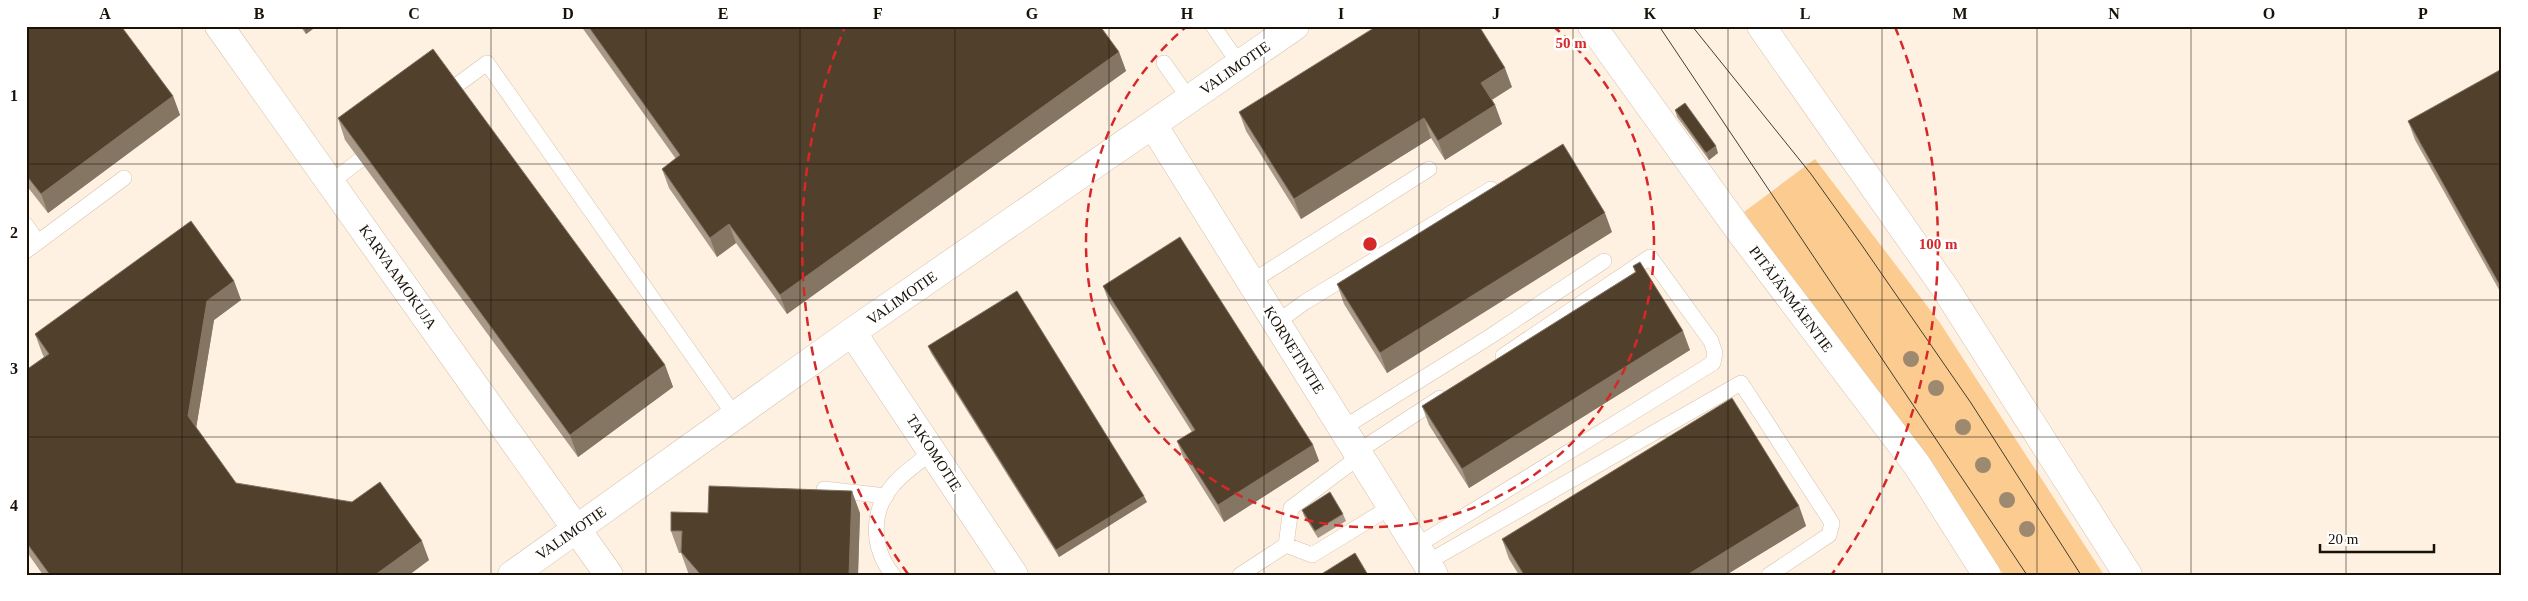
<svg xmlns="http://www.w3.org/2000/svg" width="2528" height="601" font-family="Georgia,serif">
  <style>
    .green { fill: #fbcb8f }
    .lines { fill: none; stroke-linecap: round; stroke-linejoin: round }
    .lane-casing { stroke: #d5c1a9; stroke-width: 16 }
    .street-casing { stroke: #d5c1a9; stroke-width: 29 }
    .secondary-casing { stroke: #d5c1a9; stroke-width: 29 }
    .lane { stroke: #fff; stroke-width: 15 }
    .street { stroke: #fff; stroke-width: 28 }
    .secondary { stroke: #fff; stroke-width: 28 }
    .tram { stroke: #443c32; stroke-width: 1 }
    .tree { fill: #9d8970 }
    .wall { fill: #a89887 }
    .shaded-wall { fill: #857563 }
    .building { fill: #51402c; stroke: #857563 }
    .grid { fill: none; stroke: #191209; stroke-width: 1; stroke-opacity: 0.55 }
    .ring { fill: none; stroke: #d62828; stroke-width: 2.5; stroke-dasharray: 9 6 }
    .labels { text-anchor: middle; stroke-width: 5; stroke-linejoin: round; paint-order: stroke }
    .street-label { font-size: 15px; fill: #191209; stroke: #fff }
    .centre { fill: #d62828; stroke: #fff; stroke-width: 2.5 }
    .ring-label { font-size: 15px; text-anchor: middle; font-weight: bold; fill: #d62828; stroke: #fff; stroke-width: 5; stroke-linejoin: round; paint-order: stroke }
    .neatline { fill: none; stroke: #191209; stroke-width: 2 }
    .grid-label { font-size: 16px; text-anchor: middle; font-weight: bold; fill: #191209 }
  </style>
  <rect width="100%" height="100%" fill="#fef1e2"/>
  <!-- green -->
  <path class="green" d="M 1815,159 L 1940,323 L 2104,575 L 2004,575 L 1744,212 Z"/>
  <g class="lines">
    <!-- lane casing -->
    <g class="lane-casing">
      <path id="lane" d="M 1213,26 L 1240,65
        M 1164,63 L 1190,100
        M 453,88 L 487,63 L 735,416
        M 331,182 L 360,160
        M 26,225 L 38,242
        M 26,251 L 124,178
        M 1251,282 L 1429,169
        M 1276,323 L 1305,302 L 1491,189
        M 1343,428 L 1491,336 L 1604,261
        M 1357,452 L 1440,398
        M 824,489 L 886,496
        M 1286,545 L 1291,508 L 1360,456
        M 1416,546 L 1713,363 L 1715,353 L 1711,341 L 1650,257 L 1503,356
        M 1426,563 L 1741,383 L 1832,523 L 1829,535 L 1769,575
        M 893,575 C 871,547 870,511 894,484 C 905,471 920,462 933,451
        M 1240,575 L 1286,545 L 1312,555 L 1392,506"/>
    </g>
    <!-- street casing -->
    <g class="street-casing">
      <path id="street" d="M 219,26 L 609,575
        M 1153,125 L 1434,575
        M 852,332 L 1014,575"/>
    </g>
    <!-- secondary casing -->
    <g class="secondary-casing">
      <path id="secondary" d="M 1592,26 L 1739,230 L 1917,465 L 1987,575
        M 1761,26 L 1947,291 L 2128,575
        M 512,575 L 852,332 L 1295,26"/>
    </g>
    <!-- lane -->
    <use href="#lane" class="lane"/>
    <!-- street -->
    <use href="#street" class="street"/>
    <!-- secondary -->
    <use href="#secondary" class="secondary"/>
    <!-- tram -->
    <path class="tram" d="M 1659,26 L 2027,575
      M 1692,26 L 1811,174 L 1861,244 L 1971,403 L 2081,575"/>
  </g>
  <!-- trees -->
  <g class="tree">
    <circle cx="1911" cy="359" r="8"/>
    <circle cx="1936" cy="388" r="8"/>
    <circle cx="1963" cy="427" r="8"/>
    <circle cx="1983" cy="465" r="8"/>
    <circle cx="2007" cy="500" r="8"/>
    <circle cx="2027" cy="529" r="8"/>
  </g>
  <!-- wall -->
  <path class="wall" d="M 26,26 L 173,96 L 180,115 L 48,213 L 26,185 Z
    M 300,26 L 317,26 L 306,34 Z
    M 581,26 L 1100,26 L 1119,52 L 1126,71 L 787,314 L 736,243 L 717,257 L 669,188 L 662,169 L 676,159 Z
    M 2502,73 L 2502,295 L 2415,140 L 2408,121 Z
    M 1512,87 L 1492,100 L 1495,105 L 1502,124 L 1445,160 L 1431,138 L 1301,219 L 1246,131 L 1239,112 Z
    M 1675,110 L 1718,153 L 1709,160 L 1677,117 Z
    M 338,118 L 665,365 L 673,387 L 578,457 L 345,140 Z
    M 1612,232 L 1387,373 L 1344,304 L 1337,284 Z
    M 1633,266 L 1690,350 L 1469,488 L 1429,425 L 1422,406 L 1635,272 Z
    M 234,281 L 241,300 L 214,320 L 196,428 L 236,483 L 429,560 L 409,575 L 43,575 L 29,555 L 26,555 L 26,370 L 44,357 L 42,353 L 35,334 Z
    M 1103,286 L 1313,445 L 1319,461 L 1224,522 L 1183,457 L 1177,441 L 1192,432 L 1109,302 Z
    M 928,346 L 1147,502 L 1059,557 L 931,353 Z
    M 1799,506 L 1806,526 L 1726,575 L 1519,575 L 1509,559 L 1502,539 Z
    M 1302,510 L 1343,514 L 1346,521 L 1318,538 L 1304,516 Z
    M 708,513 L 860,513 L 858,575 L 689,575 L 681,553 L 679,553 L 671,531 Z"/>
  <!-- shaded-wall -->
  <path class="shaded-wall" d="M 303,26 L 317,26 L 306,34 Z
    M 1119,52 L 1126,71 L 787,314 L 780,295 Z
    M 1505,68 L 1512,87 L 1488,102 L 1481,83 Z
    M 173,96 L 180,115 L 48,213 L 41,194 Z
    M 1495,105 L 1502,124 L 1445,160 L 1438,141 Z
    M 1424,118 L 1431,138 L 1301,219 L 1294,199 Z
    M 1716,146 L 1718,153 L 1709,160 L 1706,153 Z
    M 1605,213 L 1612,232 L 1387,373 L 1380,353 Z
    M 729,224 L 736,243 L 717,257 L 710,238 Z
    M 234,281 L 241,300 L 214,320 L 195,435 L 188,416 L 207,301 Z
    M 1683,331 L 1690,350 L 1469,488 L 1462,469 Z
    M 665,365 L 673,387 L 578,457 L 570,435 Z
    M 1313,445 L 1319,461 L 1224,522 L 1218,505 Z
    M 852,491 L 860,513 L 858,575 L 849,575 Z
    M 1144,496 L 1147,502 L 1059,557 L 1056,550 Z
    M 1799,506 L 1806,526 L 1726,575 L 1687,575 Z
    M 422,541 L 429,560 L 409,575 L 375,575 Z"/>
  <!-- building -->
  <path class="building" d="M 26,26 L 121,26 L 173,96 L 41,194 L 26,175 Z
    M 588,26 L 1100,26 L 1119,52 L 780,295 L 729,224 L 710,238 L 662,169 L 680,155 Z
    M 1377,26 L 1479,26 L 1505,68 L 1481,83 L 1495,105 L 1438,141 L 1424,118 L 1294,199 L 1239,112 Z
    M 433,49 L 665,365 L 570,435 L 338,118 Z
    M 2500,70 L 2502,73 L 2502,289 L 2408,121 Z
    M 1685,103 L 1716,146 L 1706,153 L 1675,110 Z
    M 1563,144 L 1605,213 L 1380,353 L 1337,284 Z
    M 191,221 L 234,281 L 207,301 L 188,416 L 236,483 L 352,502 L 380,482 L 422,541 L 375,575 L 50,575 L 26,542 L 26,370 L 49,354 L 35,334 Z
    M 1180,237 L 1313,445 L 1218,505 L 1177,441 L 1195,430 L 1103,286 Z
    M 1640,262 L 1683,331 L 1462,469 L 1422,406 L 1636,272 L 1633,266 Z
    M 1017,291 L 1144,496 L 1056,550 L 928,346 Z
    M 1732,398 L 1799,506 L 1687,575 L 1524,575 L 1502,539 Z
    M 709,486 L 852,491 L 849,575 L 701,575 L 681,552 L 682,531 L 671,531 L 671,512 L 708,513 Z
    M 1330,492 L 1343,514 L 1315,531 L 1302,510 Z
    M 1355,553 L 1368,575 L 1320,575 Z"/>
  <!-- grid -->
  <path class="grid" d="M 182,26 L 182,575M 337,26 L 337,575M 491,26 L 491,575M 646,26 L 646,575M 800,26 L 800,575M 955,26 L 955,575M 1109,26 L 1109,575M 1264,26 L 1264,575M 1419,26 L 1419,575M 1573,26 L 1573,575M 1728,26 L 1728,575M 1882,26 L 1882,575M 2037,26 L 2037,575M 2191,26 L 2191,575M 2346,26 L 2346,575M 26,164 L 2502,164M 26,300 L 2502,300M 26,437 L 2502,437"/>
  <!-- distance rings -->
  <g class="ring">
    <path d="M1553 26A284 284 0 1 1 1187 26"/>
    <path d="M908 574A568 568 0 0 1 845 27M1895 27A568 568 0 0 1 1832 574"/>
  </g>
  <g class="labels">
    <!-- street labels -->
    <g class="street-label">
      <text transform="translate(1235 68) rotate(-35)" y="5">VALIMOTIE</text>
      <text transform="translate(398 277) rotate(55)" y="5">KARVAAMOKUJA</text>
      <text transform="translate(902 298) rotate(-35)" y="5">VALIMOTIE</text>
      <text transform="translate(1791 299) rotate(53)" y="5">PITÄJÄNMÄENTIE</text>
      <text transform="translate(1294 350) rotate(58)" y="5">KORNETINTIE</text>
      <text transform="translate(934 453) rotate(57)" y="5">TAKOMOTIE</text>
      <text transform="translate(571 533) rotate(-35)" y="5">VALIMOTIE</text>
    </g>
  </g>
  <circle cx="1370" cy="244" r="8" class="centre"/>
  <g class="ring-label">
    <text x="1571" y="48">50 m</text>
    <text x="1938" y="249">100 m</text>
  </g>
  <!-- border -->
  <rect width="2528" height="601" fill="none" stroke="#ffffff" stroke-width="55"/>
  <!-- scale -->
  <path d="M2320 544v8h114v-8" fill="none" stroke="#191209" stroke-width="2.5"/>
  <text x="2328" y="544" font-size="15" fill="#191209" stroke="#ffffff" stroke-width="4" paint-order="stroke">20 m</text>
  <rect x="28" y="28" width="2472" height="546" class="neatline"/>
  <g class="grid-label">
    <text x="105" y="19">A</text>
    <text x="259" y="19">B</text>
    <text x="414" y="19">C</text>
    <text x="568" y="19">D</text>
    <text x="723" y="19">E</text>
    <text x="878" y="19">F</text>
    <text x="1032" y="19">G</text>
    <text x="1187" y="19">H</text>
    <text x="1341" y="19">I</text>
    <text x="1496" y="19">J</text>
    <text x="1650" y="19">K</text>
    <text x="1805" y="19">L</text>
    <text x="1960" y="19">M</text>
    <text x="2114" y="19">N</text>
    <text x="2269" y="19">O</text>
    <text x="2423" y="19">P</text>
    <text x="14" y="101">1</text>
    <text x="14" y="238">2</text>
    <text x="14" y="374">3</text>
    <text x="14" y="511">4</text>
  </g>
</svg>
